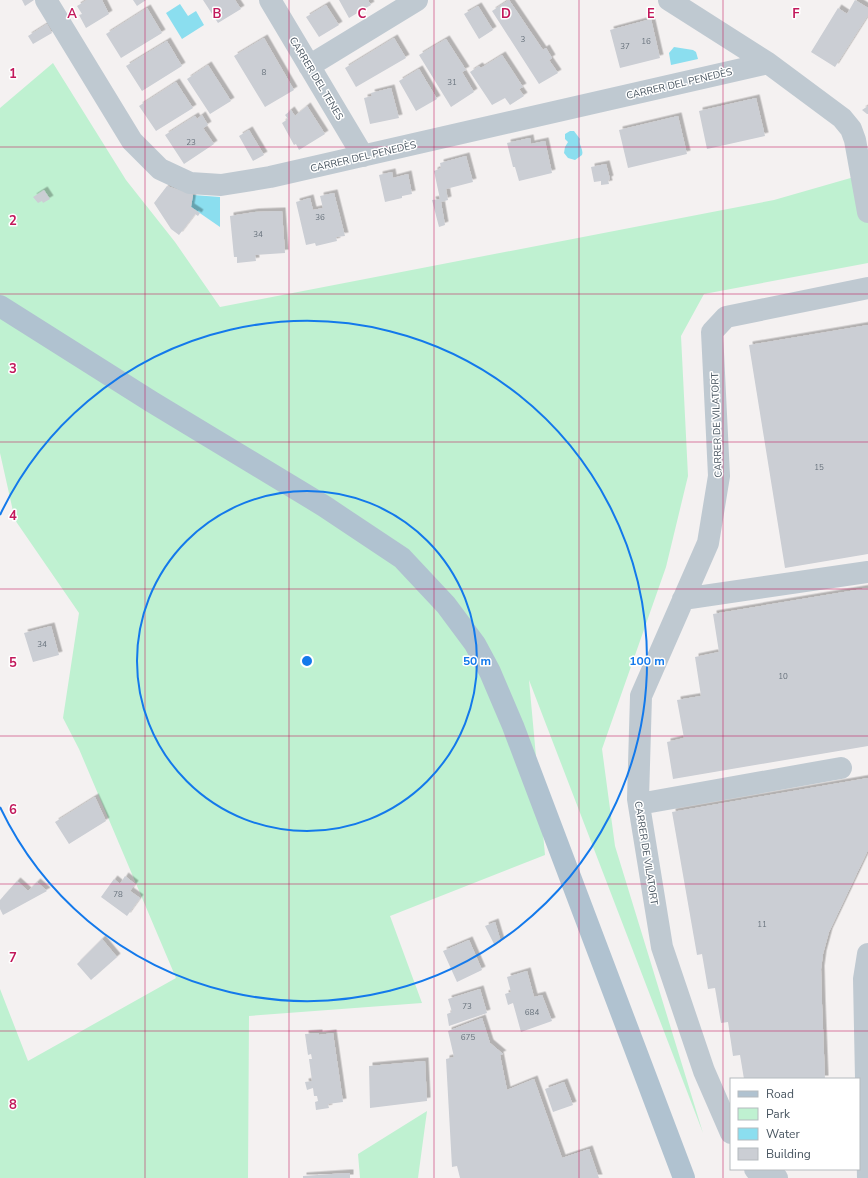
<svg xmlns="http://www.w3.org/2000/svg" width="868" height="1178" font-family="'Nunito Sans',sans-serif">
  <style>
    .green { fill: #bff1d1 }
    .water { fill: #8bdeef }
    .building { fill: #cbced4; filter: url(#shadow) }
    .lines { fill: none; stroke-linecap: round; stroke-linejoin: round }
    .minor { stroke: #bfc9d1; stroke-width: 22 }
    .major { stroke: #b0c2d0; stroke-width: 22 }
    .grid { fill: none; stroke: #c2185b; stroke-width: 1; stroke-opacity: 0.55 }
    .ring { fill: none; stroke: #1379eb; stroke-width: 2 }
    .labels { text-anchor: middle; stroke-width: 3; stroke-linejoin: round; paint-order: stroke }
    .number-label { font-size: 8px; fill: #69737d }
    .street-label { font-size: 10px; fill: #485560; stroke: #fff }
    .grid-label { font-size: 13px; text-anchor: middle; font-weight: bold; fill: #c2185b; stroke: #fff; stroke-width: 3; stroke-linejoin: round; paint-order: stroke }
    .centre { fill: #1379eb; stroke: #fff; stroke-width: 2 }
    .ring-label { font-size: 12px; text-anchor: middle; font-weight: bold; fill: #1379eb; stroke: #fff; stroke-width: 3; stroke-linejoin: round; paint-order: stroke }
  </style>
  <defs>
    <filter id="shadow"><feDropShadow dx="3.5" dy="-3.5" stdDeviation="0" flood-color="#0004"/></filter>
  </defs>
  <rect width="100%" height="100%" fill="#f4f1f1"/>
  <!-- green -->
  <path class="green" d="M 53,63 L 126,180 L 175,242 L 220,307 L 774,200 L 868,173 L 868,263 L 704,294 L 681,336 L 688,476 L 666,567 L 602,749 L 615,846 L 703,1133 L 529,680 L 545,855 L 390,916 L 422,1003 L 249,1016 L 248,1178 L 0,1178 L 0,989 L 28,1061 L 176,978 L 79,749 L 63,718 L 79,613 L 15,520 L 0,453 L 0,108 Z
    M 427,1111 L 418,1178 L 360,1178 L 358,1154 Z"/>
  <!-- water -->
  <path class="water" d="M 180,4 L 188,16 L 196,11 L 204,25 L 182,39 L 166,13 Z
    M 674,47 L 693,50 L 696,52 L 698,59 L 671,65 L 669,53 Z
    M 570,131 L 574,131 L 580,139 C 578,145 584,149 582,155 L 575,160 L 568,158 L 564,153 L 565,147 L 568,142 L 565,139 L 565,134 Z
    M 193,195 L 220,197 L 220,227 L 191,207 Z"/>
  <!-- building -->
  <path class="building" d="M 22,0 L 34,0 L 25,6 Z
    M 87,0 L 102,0 L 109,14 L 86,28 L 79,15 L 82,14 L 77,6 Z
    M 133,0 L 146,0 L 137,6 Z
    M 203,0 L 235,0 L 241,9 L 218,23 Z
    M 339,0 L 368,0 L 371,5 L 349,18 Z
    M 509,0 L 543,50 L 546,48 L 552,58 L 549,60 L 558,73 L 539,84 L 492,11 Z
    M 855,0 L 868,8 L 868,15 L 835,67 L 811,52 L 838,8 L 847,14 Z
    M 326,5 L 339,25 L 319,37 L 306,17 Z
    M 478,6 L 493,30 L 479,39 L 464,14 Z
    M 147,8 L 162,33 L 121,58 L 106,34 Z
    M 651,19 L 660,58 L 620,68 L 610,30 Z
    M 47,24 L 52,33 L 33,44 L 28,36 Z
    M 264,38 L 294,90 L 265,107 L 234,56 Z
    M 394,38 L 406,58 L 356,87 L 345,68 Z
    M 446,39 L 466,70 L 462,72 L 474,92 L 451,107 L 419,55 Z
    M 167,41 L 182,66 L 142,91 L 126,66 Z
    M 502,55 L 523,87 L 519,89 L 524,96 L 510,105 L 505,98 L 492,105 L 470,72 L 479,66 L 481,68 Z
    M 208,65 L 231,101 L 210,114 L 187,79 Z
    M 419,69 L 437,99 L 416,111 L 399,81 Z
    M 176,82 L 193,108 L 156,131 L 139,106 Z
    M 391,88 L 399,118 L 370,124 L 364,98 L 372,96 L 371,93 Z
    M 756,98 L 765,136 L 707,149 L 699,111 Z
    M 307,106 L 325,134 L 299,150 L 296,144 L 294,145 L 282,123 L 288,119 L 285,115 L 291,110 L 295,116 Z
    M 868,106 L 868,114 L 867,114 L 862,110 Z
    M 202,115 L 208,125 L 203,128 L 214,144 L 184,164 L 165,135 L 195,116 L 197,119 Z
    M 678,116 L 687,154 L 628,168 L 619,130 Z
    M 249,130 L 264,155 L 253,161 L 239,136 Z
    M 530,138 L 531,144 L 545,141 L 552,173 L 519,181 L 515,167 L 513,167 L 507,143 Z
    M 466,156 L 473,182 L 446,189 L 448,200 L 441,202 L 445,225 L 439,227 L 432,200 L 440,199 L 434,171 L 441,168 L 440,163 Z
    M 606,164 L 610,179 L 608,180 L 609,184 L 601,185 L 601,181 L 594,182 L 591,167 Z
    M 392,172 L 393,178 L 408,174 L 412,194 L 402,196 L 402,198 L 385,202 L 379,175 Z
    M 167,186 L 193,195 L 191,207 L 200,213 L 198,216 L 195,214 L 179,235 L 171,229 L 154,203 Z
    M 44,190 L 50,199 L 43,203 L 42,201 L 38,203 L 33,197 Z
    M 334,193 L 345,236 L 336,237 L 337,241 L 316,246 L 315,243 L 306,245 L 296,202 L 310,198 L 313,210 L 323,208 L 320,196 Z
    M 282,211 L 285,253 L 255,255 L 256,261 L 237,263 L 237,257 L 234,257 L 230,216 L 255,212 Z
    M 868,325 L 868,554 L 785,568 L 749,345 Z
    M 868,588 L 868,746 L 673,779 L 667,742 L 684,738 L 677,700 L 701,696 L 695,657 L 719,652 L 713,614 Z
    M 51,626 L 59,655 L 33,662 L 24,633 Z
    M 868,778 L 868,850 L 829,932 L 823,954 L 821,969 L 822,1004 L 825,1079 L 744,1079 L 740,1055 L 733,1056 L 728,1022 L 721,1023 L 715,988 L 708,989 L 702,954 L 697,955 L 672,812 Z
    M 95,797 L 106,821 L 69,844 L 55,822 Z
    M 125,876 L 135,884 L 130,891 L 140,898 L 127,916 L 101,897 L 114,879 L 120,884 Z
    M 17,881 L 28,891 L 37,882 L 47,891 L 3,915 L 0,909 L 0,900 Z
    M 495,922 L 501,942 L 494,944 L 485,926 Z
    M 102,939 L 117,957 L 91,980 L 77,964 Z
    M 469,940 L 482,970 L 457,982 L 443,951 Z
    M 527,971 L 534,997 L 542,995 L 552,1021 L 521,1032 L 513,1003 L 508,1005 L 505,994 L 511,992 L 507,977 Z
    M 480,989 L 487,1013 L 449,1026 L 447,1014 L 452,1012 L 448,999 Z
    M 482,1018 L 490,1043 L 503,1054 L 500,1055 L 507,1090 L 534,1079 L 562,1158 L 589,1149 L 599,1178 L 460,1178 L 457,1166 L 452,1167 L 446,1059 L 454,1057 L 448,1031 Z
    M 319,1033 L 319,1035 L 333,1033 L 343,1102 L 328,1104 L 329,1108 L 316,1110 L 315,1102 L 318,1101 L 317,1096 L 314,1096 L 313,1088 L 307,1090 L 305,1082 L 312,1081 L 309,1059 L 312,1059 L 311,1054 L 308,1055 L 305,1034 Z
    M 425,1061 L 427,1101 L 370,1108 L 369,1066 Z
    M 564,1082 L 573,1105 L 553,1112 L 545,1089 Z
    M 347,1173 L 350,1173 L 350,1178 L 303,1178 L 303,1176 Z"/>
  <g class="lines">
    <!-- minor -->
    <path class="minor" d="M 46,0 L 132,141 L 160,169 L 190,183 L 221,185 L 270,177 L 768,63
      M 270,0 L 363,156
      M 669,0 L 768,63 L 842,118 L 851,129 L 855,140 L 868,212
      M 309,66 L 417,0
      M 683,599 L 868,572
      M 639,804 L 841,768
      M 731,1133 L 704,1071 L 662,947 L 638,799 L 641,696 L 708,543 L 719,476 L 712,332 L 726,317 L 868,288
      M 755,1169 L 760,1175 L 777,1178
      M 868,1178 L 864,979 L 868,954"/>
    <!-- major -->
    <path class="major" d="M 0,306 L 152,402 L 324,506 L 402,558 L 446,605 L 475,644 L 490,672 L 513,726 L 684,1178"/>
  </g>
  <!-- grid -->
  <path class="grid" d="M 145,0 L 145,1178M 289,0 L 289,1178M 434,0 L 434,1178M 579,0 L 579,1178M 723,0 L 723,1178M 0,147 L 868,147M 0,294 L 868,294M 0,442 L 868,442M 0,589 L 868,589M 0,736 L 868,736M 0,884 L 868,884M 0,1031 L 868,1031"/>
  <!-- distance rings -->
  <g class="ring">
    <circle cx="307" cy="661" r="170"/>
    <path d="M0 515A340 340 0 1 1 0 807"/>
  </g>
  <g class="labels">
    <!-- number labels -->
    <g class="number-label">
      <text x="523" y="42">3</text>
      <text x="646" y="44">16</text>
      <text x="625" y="49">37</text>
      <text x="264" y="75">8</text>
      <text x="452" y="85">31</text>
      <text x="191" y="145">23</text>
      <text x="320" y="220">36</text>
      <text x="258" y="237">34</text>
      <text x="819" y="470">15</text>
      <text x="42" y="647">34</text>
      <text x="783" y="679">10</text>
      <text x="118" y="897">78</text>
      <text x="762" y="927">11</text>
      <text x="467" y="1009">73</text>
      <text x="532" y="1015">684</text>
      <text x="468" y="1040">675</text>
    </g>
    <!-- street labels -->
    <g class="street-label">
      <text transform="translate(317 78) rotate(59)" y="4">CARRER DEL TENES</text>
      <text transform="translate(679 83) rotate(-13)" y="4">CARRER DEL PENEDÈS</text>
      <text transform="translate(363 156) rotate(-13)" y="4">CARRER DEL PENEDÈS</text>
      <text transform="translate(716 425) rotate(-92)" y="4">CARRER DE VILATORT</text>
      <text transform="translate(647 853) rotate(81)" y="4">CARRER DE VILATORT</text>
    </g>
  </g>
  <g class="grid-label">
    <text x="72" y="18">A</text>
    <text x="217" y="18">B</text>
    <text x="362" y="18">C</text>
    <text x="506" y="18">D</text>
    <text x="651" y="18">E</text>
    <text x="796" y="18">F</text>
    <text x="13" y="78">1</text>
    <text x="13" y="225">2</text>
    <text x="13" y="373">3</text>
    <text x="13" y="520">4</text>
    <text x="13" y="667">5</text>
    <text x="13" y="814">6</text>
    <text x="13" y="962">7</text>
    <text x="13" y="1109">8</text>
  </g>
  <circle cx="307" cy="661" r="6" class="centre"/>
  <g class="ring-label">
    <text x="477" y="665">50 m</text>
    <text x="647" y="665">100 m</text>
  </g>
  <!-- legend -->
  <rect x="730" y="1078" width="130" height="92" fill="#ffffff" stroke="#b6bbbf"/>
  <rect x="738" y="1091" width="20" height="6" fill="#b0c2d0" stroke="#b6bbbf"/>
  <text x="766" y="1098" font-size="12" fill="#485560">Road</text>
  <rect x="738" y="1108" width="20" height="12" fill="#bff1d1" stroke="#b6bbbf"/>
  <text x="766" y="1118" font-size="12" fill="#485560">Park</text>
  <rect x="738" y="1128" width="20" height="12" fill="#8bdeef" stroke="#b6bbbf"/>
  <text x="766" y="1138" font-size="12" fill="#485560">Water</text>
  <rect x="738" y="1148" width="20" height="12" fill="#cbced4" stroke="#b6bbbf"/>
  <text x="766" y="1158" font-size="12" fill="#485560">Building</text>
</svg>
